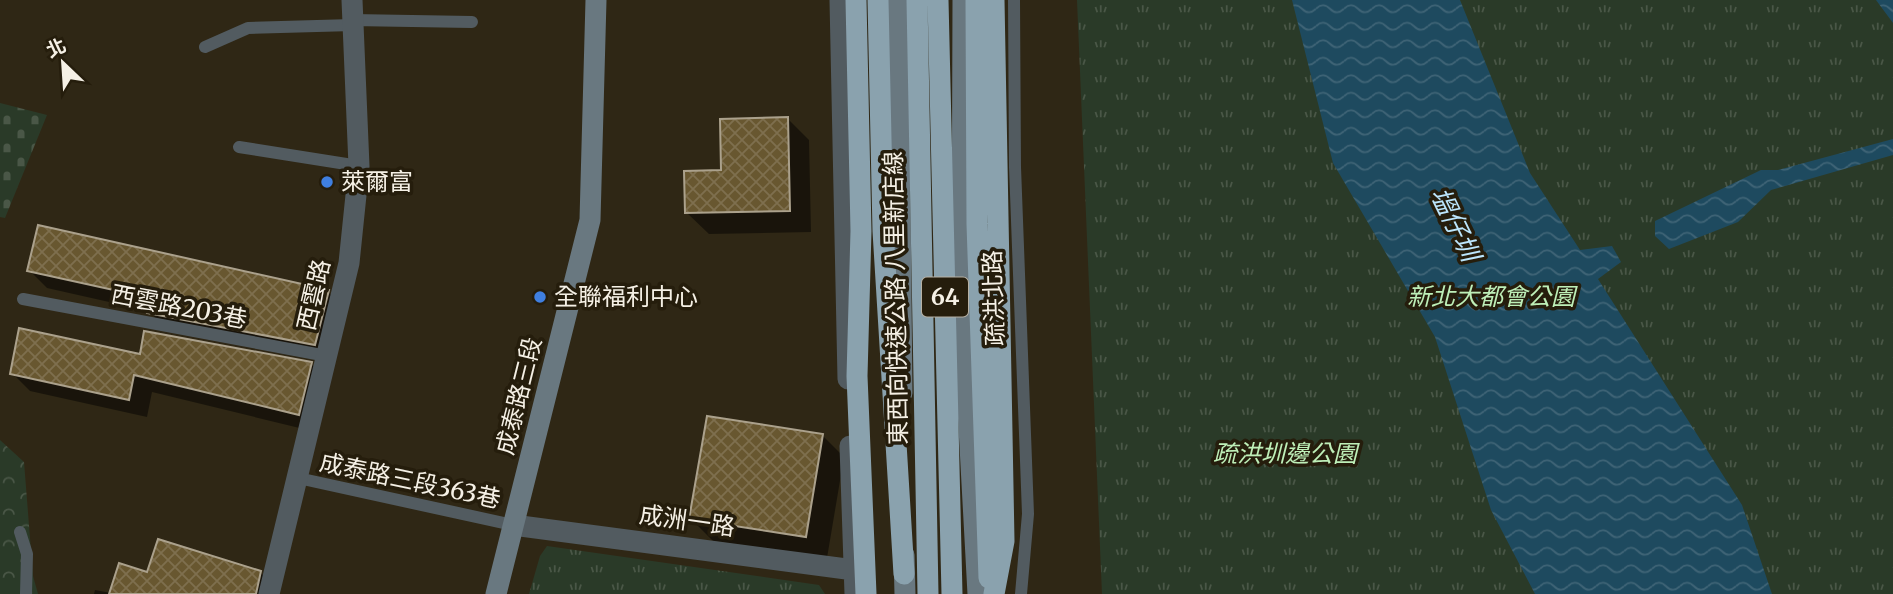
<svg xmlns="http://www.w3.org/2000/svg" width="1893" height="594" font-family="Merriweather,'Noto Sans TC',serif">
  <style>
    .forest { fill: url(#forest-crowns) }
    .cemetery { fill: url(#cemetery-stones) }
    .park { fill: url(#park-tufts) }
    .water { fill: url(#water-waves) }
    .shadow { fill: #0007 }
    .building { fill: url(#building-cross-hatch); stroke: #aba18c; stroke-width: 2 }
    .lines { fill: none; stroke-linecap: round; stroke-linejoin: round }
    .lane { stroke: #525b60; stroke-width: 12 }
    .street { stroke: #525b60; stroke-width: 21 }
    .secondary { stroke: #697880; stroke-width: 21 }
    .highway { stroke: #8aa2ae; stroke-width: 21 }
    .shop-dot { fill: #3f7fe0; stroke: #251d0c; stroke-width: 2.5 }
    .labels { text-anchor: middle; stroke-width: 7; stroke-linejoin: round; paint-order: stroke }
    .shield { fill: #251d0c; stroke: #b7b1a4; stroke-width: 2 }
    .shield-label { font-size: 23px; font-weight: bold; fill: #f5f0e5 }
    .poi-label { font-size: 24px; fill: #f5f0e5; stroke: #251d0c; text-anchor: start }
    .street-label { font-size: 24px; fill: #f5f0e5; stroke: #251d0c }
    .park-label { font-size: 24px; font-style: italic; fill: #beefb8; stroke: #251d0c }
    .water-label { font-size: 26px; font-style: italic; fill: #bce6fd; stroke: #251d0c }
  </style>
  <defs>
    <pattern id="forest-crowns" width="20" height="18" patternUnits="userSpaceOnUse" patternTransform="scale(1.75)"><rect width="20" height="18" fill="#2a3a28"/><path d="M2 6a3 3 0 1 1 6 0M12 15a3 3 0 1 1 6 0" fill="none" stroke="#4a5747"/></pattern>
    <pattern id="cemetery-stones" width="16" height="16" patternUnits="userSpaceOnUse" patternTransform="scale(1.75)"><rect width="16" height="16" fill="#2a3a28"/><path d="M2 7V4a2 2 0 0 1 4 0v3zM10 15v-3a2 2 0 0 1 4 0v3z" fill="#4a5747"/></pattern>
    <pattern id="park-tufts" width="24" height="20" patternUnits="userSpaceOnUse" patternTransform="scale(1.75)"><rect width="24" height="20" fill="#2a3a28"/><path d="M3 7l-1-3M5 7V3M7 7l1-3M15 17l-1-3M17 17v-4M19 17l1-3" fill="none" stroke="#4a5747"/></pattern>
    <pattern id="water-waves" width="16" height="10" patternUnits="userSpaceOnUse" patternTransform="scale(1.75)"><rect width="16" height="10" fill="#1e4a5f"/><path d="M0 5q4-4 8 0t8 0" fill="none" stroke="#3f6476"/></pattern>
    <pattern id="building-cross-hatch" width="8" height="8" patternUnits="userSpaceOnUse" patternTransform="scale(1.75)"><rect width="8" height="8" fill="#685730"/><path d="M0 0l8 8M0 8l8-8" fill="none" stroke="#7e6f4e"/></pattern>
  </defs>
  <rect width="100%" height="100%" fill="#2f2715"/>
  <!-- forest -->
  <path class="forest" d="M 0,440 L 24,462 L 33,576 L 38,594 L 0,594 Z"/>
  <!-- cemetery -->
  <path class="cemetery" d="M 0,103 L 47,115 L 5,218 L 0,217 Z"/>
  <!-- park -->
  <path class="park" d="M 1077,0 L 1893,0 L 1893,594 L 1102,594 Z
    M 547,546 L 819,585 L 825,594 L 529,594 L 540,556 Z"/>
  <!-- water -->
  <path class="water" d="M 1292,0 L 1460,0 L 1530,173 L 1580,250 L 1612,246 L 1621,262 L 1598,279 L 1742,505 L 1772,594 L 1535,594 L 1491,510 L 1435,337 L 1333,163 Z
    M 1876,0 L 1893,0 L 1893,23 Z
    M 1893,139 L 1893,155 L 1771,190 L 1738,222 L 1669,249 L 1655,236 L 1655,221 L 1761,170 L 1778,170 Z"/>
  <!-- shadow -->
  <path class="shadow" d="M 787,118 L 809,140 L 811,232 L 709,234 L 687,213 L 723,172 Z
    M 29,270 L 328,292 L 346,310 L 332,362 L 167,331 L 149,311 L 47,288 Z
    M 142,357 L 311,364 L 329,382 L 316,432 L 152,392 L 147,417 L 30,391 L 12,373 Z
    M 822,435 L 844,457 L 827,558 L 713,541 L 691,519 Z
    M 260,572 L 280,594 L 94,594 L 95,590 L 111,593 L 148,574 Z"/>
  <!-- building -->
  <path class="building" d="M 788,117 L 790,211 L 685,213 L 684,171 L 721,170 L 720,119 Z
    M 38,225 L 329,290 L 315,345 L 147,313 L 150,298 L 27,271 Z
    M 19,328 L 140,354 L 144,331 L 312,362 L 299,415 L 134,375 L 129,400 L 10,374 Z
    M 707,416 L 823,434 L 806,537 L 689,519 Z
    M 158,539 L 261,571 L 256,594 L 109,594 L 119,563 L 147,572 Z"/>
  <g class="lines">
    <!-- lane -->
    <path class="lane" d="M 1014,0 L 1015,167 L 1028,514 L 1021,594
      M 352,20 L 472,22
      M 205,47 L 248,28 L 353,25
      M 239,147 L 359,166
      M 23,299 L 327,356
      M 298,478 L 513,525
      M 20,532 L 27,554 L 26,594"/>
    <!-- street -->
    <path class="street" d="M 840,0 L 848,379
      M 850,446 L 855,594
      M 513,525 L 854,570
      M 269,594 L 349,263 L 359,166 L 352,0"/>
    <!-- secondary -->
    <path class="secondary" d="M 898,0 L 902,393
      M 963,0 L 962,298 L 978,594
      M 904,555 L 905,594
      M 496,594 L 590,220 L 596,0"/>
    <!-- highway -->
    <path class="highway" d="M 856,0 L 861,231 L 857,376 L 866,594
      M 878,0 L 883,231 L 904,574
      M 917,0 L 928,594
      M 938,0 L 952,594
      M 976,0 L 977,224 L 989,578
      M 994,0 L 1004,541 L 994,594"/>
  </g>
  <!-- markers -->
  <g class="shop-dot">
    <circle cx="327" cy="182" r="7"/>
    <circle cx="540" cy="297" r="7"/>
  </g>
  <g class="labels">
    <!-- shield labels -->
    <rect class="shield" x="922" y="277.5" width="46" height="39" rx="5"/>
    <g class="shield-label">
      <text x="945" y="305">64</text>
    </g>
    <!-- poi labels -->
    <g class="poi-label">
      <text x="341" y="190">萊爾富</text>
      <text x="554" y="305">全聯福利中心</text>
    </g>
    <!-- street labels -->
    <g class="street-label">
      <text transform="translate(314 295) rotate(-77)" y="8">西雲路</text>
      <text transform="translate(896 298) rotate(-91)" y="8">東西向快速公路 八里新店線</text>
      <text transform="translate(994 298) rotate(-92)" y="8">疏洪北路</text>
      <text transform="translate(179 307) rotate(11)" y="8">西雲路203巷</text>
      <text transform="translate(519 396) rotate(-76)" y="8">成泰路三段</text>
      <text transform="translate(410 481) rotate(12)" y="8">成泰路三段363巷</text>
      <text transform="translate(687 521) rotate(8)" y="8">成洲一路</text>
    </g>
    <!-- park labels -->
    <g class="park-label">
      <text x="1491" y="305">新北大都會公園</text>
      <text x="1285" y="462">疏洪圳邊公園</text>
    </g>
    <!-- water labels -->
    <g class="water-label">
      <text transform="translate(1455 224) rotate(64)" y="9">塭仔圳</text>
    </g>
  </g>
  <!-- north arrow -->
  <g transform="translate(63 63) rotate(335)" stroke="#251d0c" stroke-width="5" paint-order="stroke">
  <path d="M0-5L12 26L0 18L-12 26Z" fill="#f5f0e5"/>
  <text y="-10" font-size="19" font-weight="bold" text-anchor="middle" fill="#f5f0e5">北</text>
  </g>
</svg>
